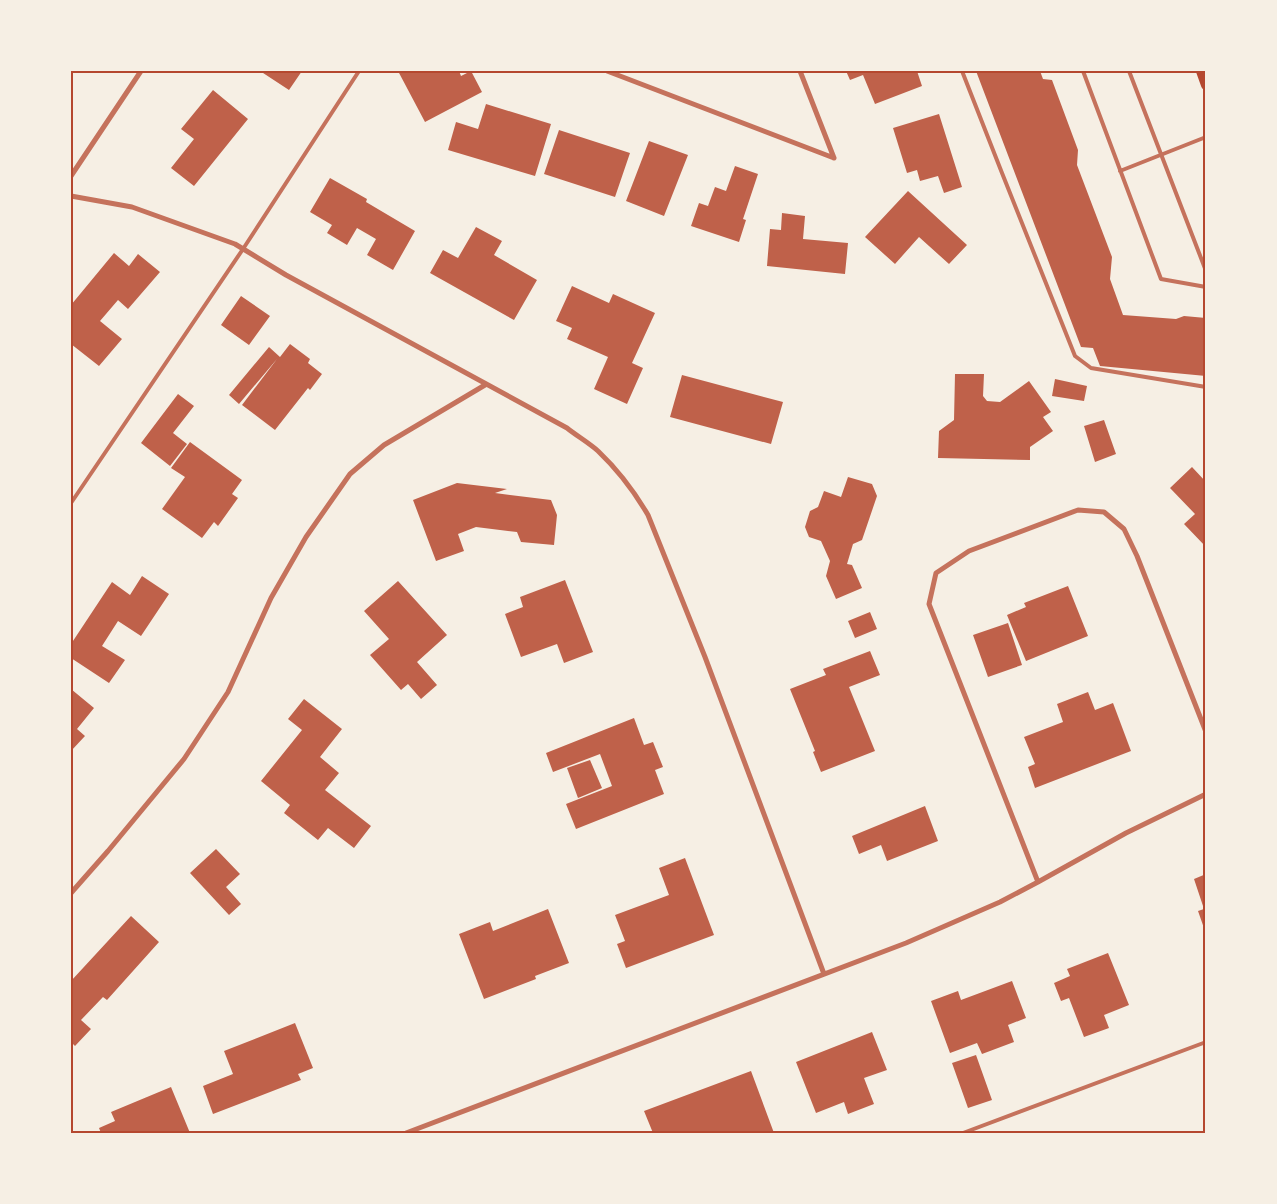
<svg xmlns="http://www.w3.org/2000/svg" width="1277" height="1204" font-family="'Exo 2',sans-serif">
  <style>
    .building { fill: #bf614a }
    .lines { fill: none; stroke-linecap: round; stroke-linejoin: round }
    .service { stroke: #c5725c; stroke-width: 4 }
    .minor { stroke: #c5725c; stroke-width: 5 }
    .secondary { stroke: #b5482f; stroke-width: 10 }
    .neatline { fill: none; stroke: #b5482f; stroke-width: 2 }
  </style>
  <rect width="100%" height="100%" fill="#f6efe4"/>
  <!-- building -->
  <path class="building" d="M 260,71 L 302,71 L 289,90 Z
    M 398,71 L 459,71 L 461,76 L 471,71 L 482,92 L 425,122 Z
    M 846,71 L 917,71 L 922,86 L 875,104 L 863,75 L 850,80 Z
    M 976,71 L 1040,71 L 1043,79 L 1052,80 L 1078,150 L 1077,165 L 1112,257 L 1110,279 L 1123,315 L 1176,319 L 1184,316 L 1206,318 L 1206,376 L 1100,366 L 1093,348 L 1081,347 Z
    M 213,90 L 248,119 L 194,186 L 171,168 L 194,139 L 181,129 Z
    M 486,104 L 551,124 L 535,176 L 448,150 L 456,122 L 478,129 Z
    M 939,114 L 962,187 L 944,193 L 938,176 L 920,181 L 917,170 L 907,173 L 893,128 Z
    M 559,130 L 630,153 L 615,197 L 544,174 Z
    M 649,141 L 688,155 L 664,216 L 626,201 Z
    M 735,166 L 758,174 L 743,219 L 746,220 L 739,242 L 691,226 L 699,203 L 708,206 L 715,187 L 726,191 Z
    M 330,178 L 367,199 L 366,202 L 415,231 L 393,270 L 367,255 L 376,239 L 357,228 L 347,245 L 327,233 L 332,225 L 310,212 Z
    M 908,191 L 967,245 L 949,264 L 919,237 L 895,264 L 865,237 Z
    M 782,213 L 805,216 L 803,239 L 848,243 L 845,274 L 767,266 L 770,229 L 781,230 Z
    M 476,227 L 502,241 L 494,255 L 537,280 L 514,320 L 430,273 L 443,250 L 458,258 Z
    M 114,253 L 129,266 L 138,254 L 160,272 L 128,309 L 118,300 L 100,321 L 122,339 L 99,366 L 71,344 L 71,305 Z
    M 572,286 L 609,303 L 613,294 L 655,313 L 632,363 L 643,368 L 627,404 L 594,389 L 608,357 L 567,339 L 572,328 L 556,321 Z
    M 241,296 L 270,316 L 249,345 L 221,325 Z
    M 290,344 L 310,359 L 308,363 L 322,374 L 310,390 L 308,388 L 275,430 L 242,405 L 277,359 L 239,404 L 229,395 L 269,347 L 280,357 Z
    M 955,374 L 984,374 L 983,396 L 987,401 L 1000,402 L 1029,381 L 1051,412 L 1043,417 L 1053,431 L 1030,447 L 1030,460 L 938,458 L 939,431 L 954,420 Z
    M 682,375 L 783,402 L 771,444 L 670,417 Z
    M 1055,379 L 1087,386 L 1084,401 L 1052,396 Z
    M 178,394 L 194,406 L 173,433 L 187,444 L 170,466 L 141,443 Z
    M 1104,420 L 1116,454 L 1095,462 L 1084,426 Z
    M 190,442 L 242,480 L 232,494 L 238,498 L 218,526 L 214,522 L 202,538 L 162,509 L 185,477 L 171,468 Z
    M 1192,467 L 1206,482 L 1206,547 L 1184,524 L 1195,514 L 1170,488 Z
    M 848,477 L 872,484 L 877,496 L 862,540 L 853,544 L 847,564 L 852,565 L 862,588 L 836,599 L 826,576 L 830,561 L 821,541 L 809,537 L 805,527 L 810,511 L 818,507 L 824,491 L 841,497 Z
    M 457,483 L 507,489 L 495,493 L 551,500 L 557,515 L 554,545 L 521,542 L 517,532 L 476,527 L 458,534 L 464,551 L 436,561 L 413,500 Z
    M 142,576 L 169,594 L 141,636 L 118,621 L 102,646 L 125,660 L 109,683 L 71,658 L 71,644 L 112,582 L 130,595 Z
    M 565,580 L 593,652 L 564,663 L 557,644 L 521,657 L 505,614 L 523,607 L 520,597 Z
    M 398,581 L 447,635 L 417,662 L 437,685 L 421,699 L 408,684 L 401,690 L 370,655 L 389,639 L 364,611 Z
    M 1068,586 L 1088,636 L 1026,661 L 1007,615 L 1026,607 L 1024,603 Z
    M 870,612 L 877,629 L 855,638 L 848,621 Z
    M 1008,623 L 1022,665 L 988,677 L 973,635 Z
    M 870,651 L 880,675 L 849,687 L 875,751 L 821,772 L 813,752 L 815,751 L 790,689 L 826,675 L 823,669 Z
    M 71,689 L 94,708 L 77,729 L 85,736 L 71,751 Z
    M 1088,692 L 1095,710 L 1113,703 L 1131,751 L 1035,788 L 1028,767 L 1035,764 L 1024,737 L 1063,722 L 1057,704 Z
    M 304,699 L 342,729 L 320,757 L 339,773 L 325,790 L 371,826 L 354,848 L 328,828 L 318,840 L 284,813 L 290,805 L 261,781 L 302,730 L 288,719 Z
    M 634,718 L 644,745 L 653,742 L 663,767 L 655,770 L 664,794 L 576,829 L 566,804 L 612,786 L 600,754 L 553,772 L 546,753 Z
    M 590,760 L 602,788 L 578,798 L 567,768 Z
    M 925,806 L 938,841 L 887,861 L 881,845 L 859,854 L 852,836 Z
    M 216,849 L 240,874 L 226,887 L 241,904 L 229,915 L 190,873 Z
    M 685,858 L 714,935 L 626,968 L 617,944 L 625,941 L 615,915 L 669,895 L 659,868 Z
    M 1206,874 L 1206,931 L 1205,931 L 1198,911 L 1204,909 L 1194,879 Z
    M 548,909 L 569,963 L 535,976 L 536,979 L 484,999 L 459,934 L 490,922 L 493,931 Z
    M 131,916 L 159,942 L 107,1000 L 103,997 L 81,1020 L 91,1029 L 75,1046 L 71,1042 L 71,981 Z
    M 1108,953 L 1129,1005 L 1104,1015 L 1109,1028 L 1084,1037 L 1069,998 L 1061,1001 L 1054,983 L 1070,976 L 1067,969 Z
    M 1012,981 L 1026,1018 L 1008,1025 L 1014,1042 L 982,1054 L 977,1043 L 950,1053 L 931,1001 L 958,991 L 961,1000 Z
    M 295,1023 L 313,1068 L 298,1074 L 301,1080 L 213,1114 L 203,1086 L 233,1074 L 224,1051 Z
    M 872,1032 L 887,1070 L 864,1078 L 874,1104 L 848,1114 L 844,1102 L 816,1113 L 796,1062 Z
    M 976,1055 L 992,1100 L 968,1108 L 952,1063 Z
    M 751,1071 L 774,1133 L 653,1133 L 644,1111 Z
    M 171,1087 L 190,1133 L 101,1133 L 99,1128 L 115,1121 L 111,1112 Z"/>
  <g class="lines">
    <!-- service -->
    <path class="service" d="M 962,71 L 1002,173 L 1075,356 L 1091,368 L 1206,387
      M 1083,71 L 1161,279 L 1206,287
      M 1129,71 L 1206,271
      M 1120,171 L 1206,137
      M 71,503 L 243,249 L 359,71
      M 963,1133 L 1206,1042"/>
    <!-- minor -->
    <path class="minor" d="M 607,71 L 834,158
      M 800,71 L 834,158
      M 71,176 L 141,71
      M 71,196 L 132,207 L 235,244 L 286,275 L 567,428 C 577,436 589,443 598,451 C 618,470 634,491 648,515 L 705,657 L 824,974
      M 1038,882 L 929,604 L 936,573 L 969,551 L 1078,510 L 1104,512 L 1124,529 L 1137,556 L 1206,732
      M 71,893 L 108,851 L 184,759 L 228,692 L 271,598 L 306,537 L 350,474 L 384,445 L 485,385
      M 406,1133 L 906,943 L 1000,902 L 1038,882 L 1126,833 L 1206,794"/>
    <!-- secondary -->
    <path class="secondary" d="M 1201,71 L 1206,85"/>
  </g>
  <!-- border -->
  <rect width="1277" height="1204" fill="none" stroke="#f6efe4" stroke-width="145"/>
  <rect x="72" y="72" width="1132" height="1060" class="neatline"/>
</svg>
